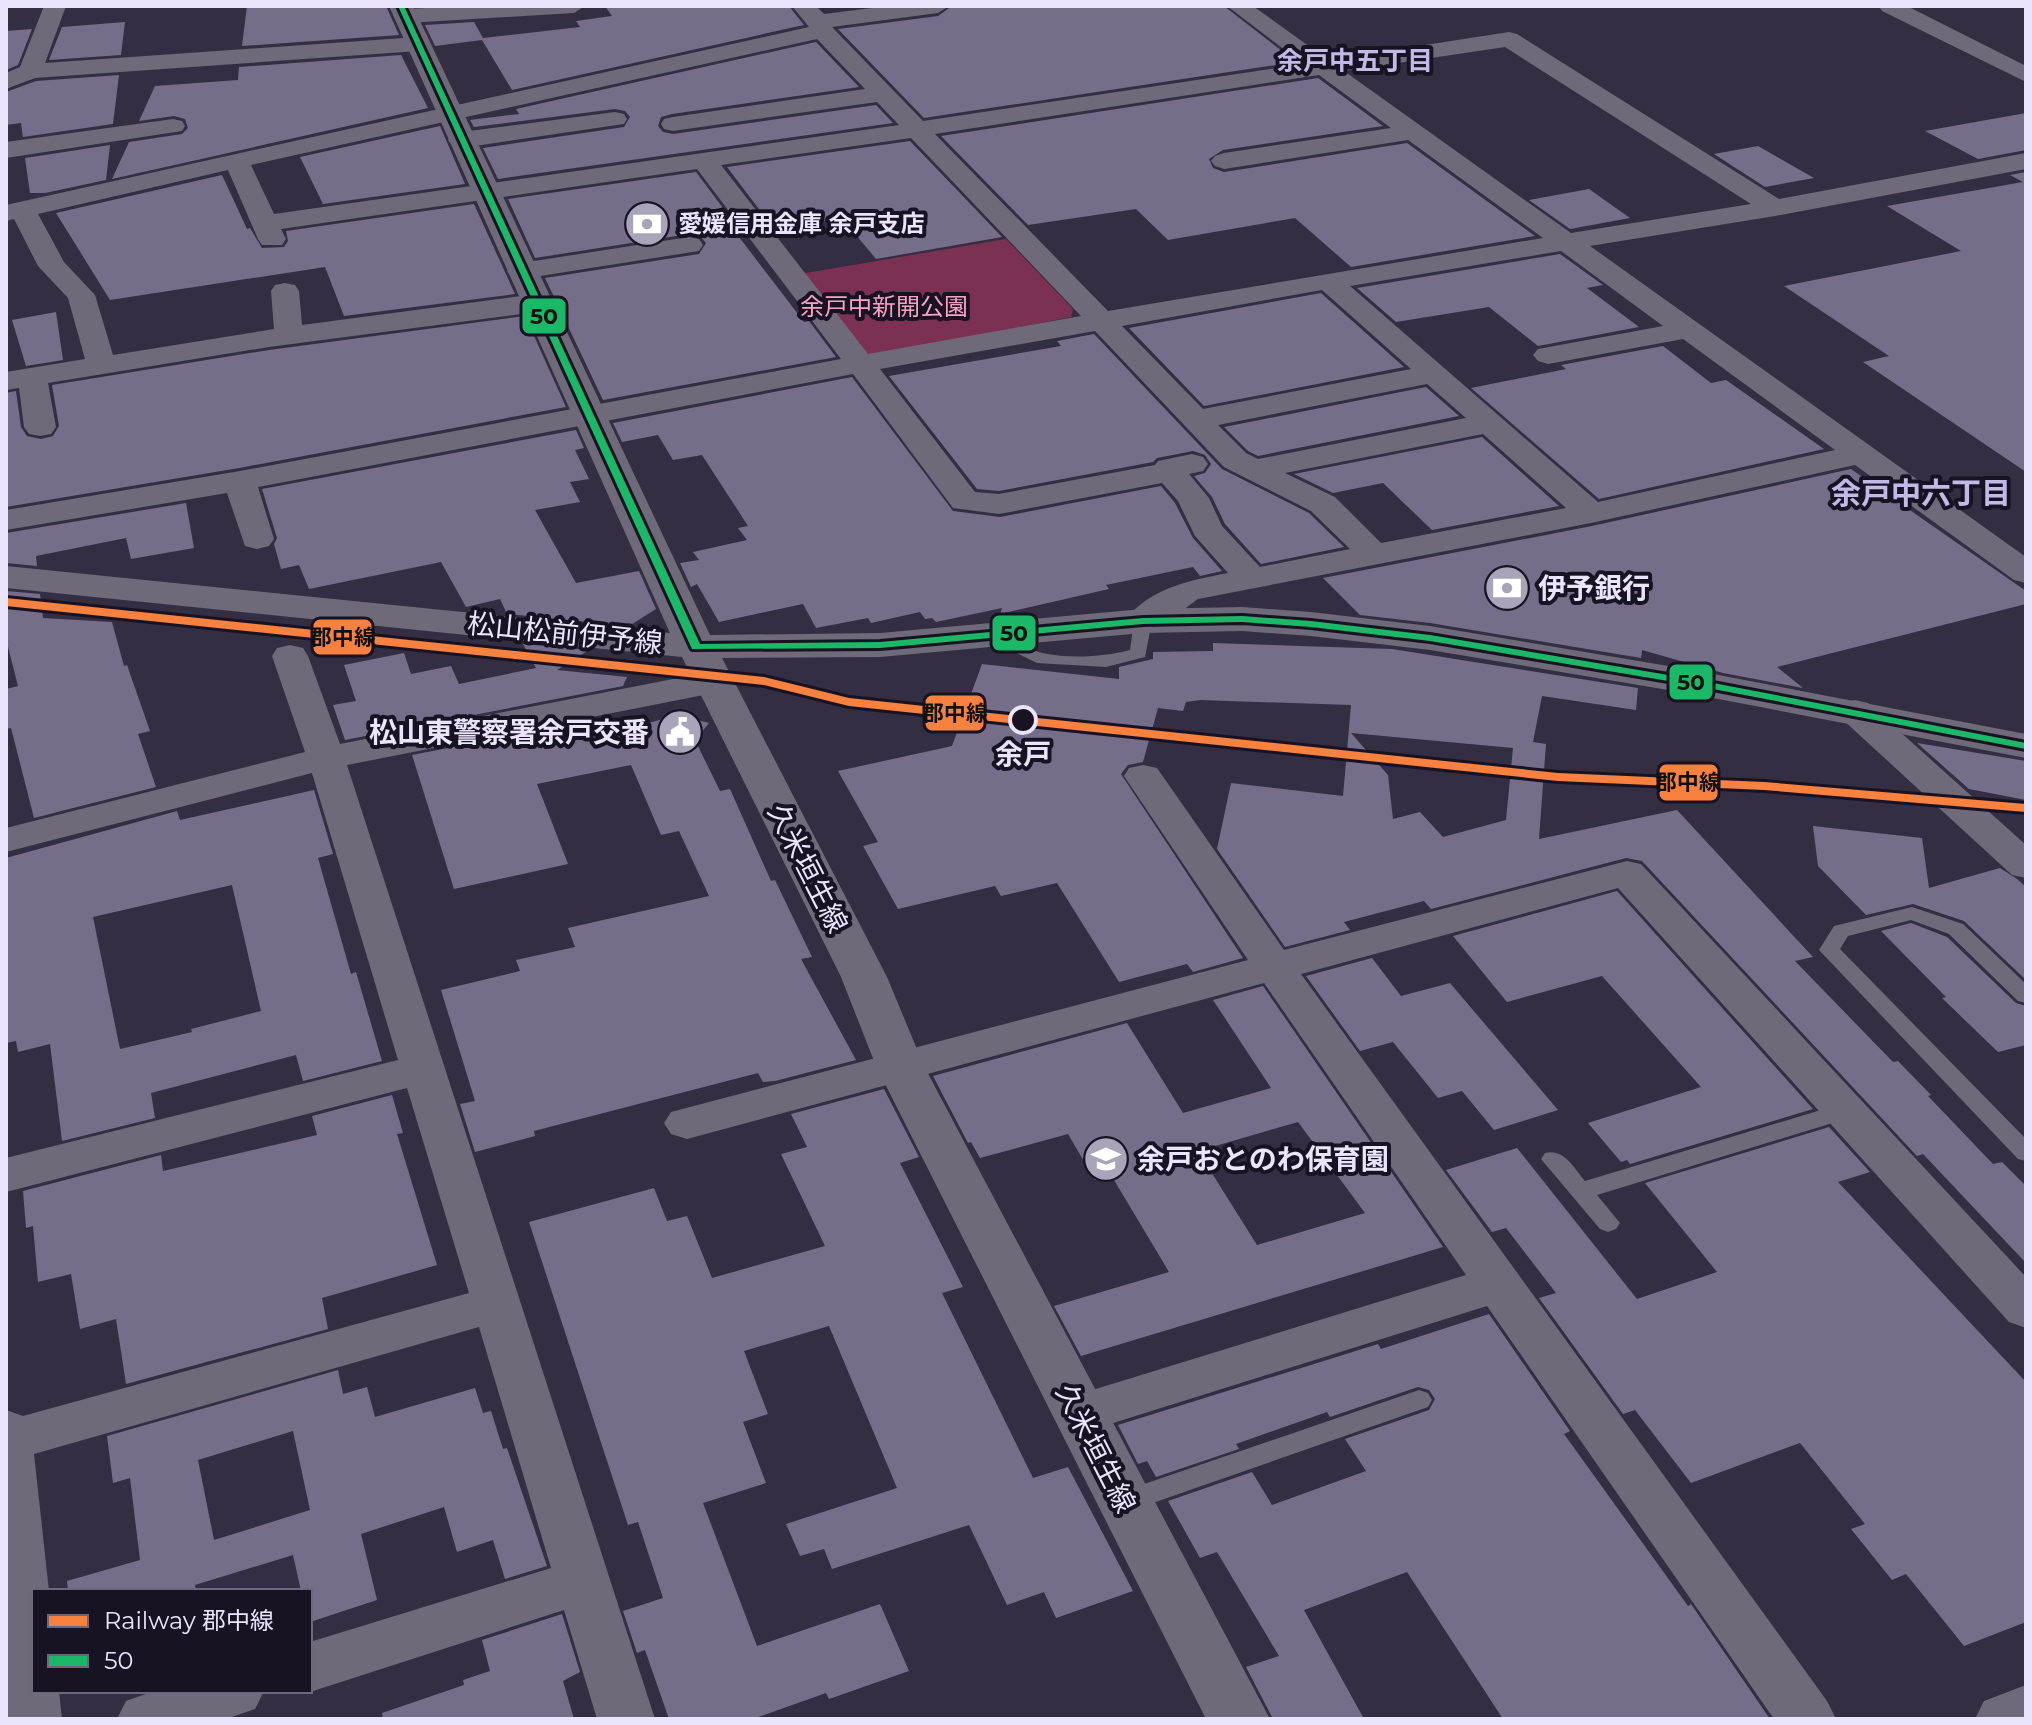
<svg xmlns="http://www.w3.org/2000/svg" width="2032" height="1725" font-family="Montserrat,'Noto Sans JP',sans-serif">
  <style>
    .green { fill: #7c3153 }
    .building { fill: #766d8b; fill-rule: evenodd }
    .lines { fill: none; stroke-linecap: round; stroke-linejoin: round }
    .lane { fill: #6e6a79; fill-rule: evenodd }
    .street { fill: #6e6a79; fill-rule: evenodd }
    .secondary { fill: #6e6a79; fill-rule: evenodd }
    .bus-1-casing { stroke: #181323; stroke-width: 6 }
    .bus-1 { fill: #1ab867; fill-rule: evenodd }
    .rail-1-casing { stroke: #181323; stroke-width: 6 }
    .rail-1 { fill: #f7813e; fill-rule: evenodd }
    .stop-dot { fill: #181323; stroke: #eae4fc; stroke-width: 4 }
    .labels { text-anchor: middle; stroke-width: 8; stroke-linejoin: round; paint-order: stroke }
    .far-poi-label { font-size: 24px; font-weight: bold; fill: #eae4fc; stroke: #181323; text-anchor: start }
    .far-park-label { font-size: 24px; fill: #fba2c3; stroke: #181323 }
    .far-neighbourhood-label { font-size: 26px; font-weight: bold; fill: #c3b8e6; stroke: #181323 }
    .poi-label { font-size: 28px; font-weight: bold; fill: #eae4fc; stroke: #181323; text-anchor: start }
    .street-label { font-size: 28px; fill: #eae4fc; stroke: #181323 }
    .stop-label { font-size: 28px; font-weight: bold; fill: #eae4fc; stroke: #181323 }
    .neighbourhood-label { font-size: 30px; font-weight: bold; fill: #c3b8e6; stroke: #181323 }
    .line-badge { stroke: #181323; stroke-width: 3 }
    .pale-badge-label { font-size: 22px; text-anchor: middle; font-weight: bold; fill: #111 }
  </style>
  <rect width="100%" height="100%" fill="#342e43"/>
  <!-- green -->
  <path class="green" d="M 1006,239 L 1073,309 L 1071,317 L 878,355 L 862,354 L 800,274 Z"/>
  <!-- building -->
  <path class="building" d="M 247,6 L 386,6 L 399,35 L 242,46 Z
    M 605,6 L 789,6 L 804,25 L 512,90 L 482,40 L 435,46 L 425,25 L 474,22 L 483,38 L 580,27 L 576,21 L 612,16 Z
    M 952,6 L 1224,6 L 1296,62 L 924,118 L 838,29 L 938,16 Z
    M 125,22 L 121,55 L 49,60 L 62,27 Z
    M 32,29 L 18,65 L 6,70 L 6,31 Z
    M 816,42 L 859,87 L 672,114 L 661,117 L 658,126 L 663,132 L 673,134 L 876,105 L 893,123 L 498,179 L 483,148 L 624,127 L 630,117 L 625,111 L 615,109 L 474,127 L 470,120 L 519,114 L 516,109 Z
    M 401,55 L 428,108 L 112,179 L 129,142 L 182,134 L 188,128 L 185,119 L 174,116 L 139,121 L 155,86 L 238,80 L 239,67 Z
    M 119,75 L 113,124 L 23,137 L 21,123 L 6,125 L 6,92 L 36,81 Z
    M 1318,78 L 1383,126 L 1223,150 L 1209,159 L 1213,168 L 1224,172 L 1407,143 L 1535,236 L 1351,267 L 1295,218 L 1168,240 L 1136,209 L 1028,225 L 941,136 Z
    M 2026,113 L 2026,150 L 1978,159 L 1925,131 Z
    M 440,126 L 465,184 L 323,204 L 300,157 Z
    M 910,141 L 1002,237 L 876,259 L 842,218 L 774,229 L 727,167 Z
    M 110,145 L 106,180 L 45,193 L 30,193 L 25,158 Z
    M 1758,146 L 1814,178 L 1765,187 L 1714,154 Z
    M 696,172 L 744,236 L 739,237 L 804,322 L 809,321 L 836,357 L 603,400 L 545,278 L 699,254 L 706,243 L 700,236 L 689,234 L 535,258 L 508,199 Z
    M 2026,172 L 2026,472 L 1863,362 L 1889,356 L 1784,286 L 1961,251 L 1887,206 L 2023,182 L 2010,175 Z
    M 222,175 L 247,229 L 250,228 L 262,248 L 284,247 L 288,241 L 286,231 L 474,204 L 515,294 L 344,316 L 325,267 L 110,300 L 56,213 Z
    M 1589,189 L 1630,218 L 1570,229 L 1529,200 Z
    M 1560,254 L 1603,285 L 1587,288 L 1639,327 L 1538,346 L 1489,307 L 1396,322 L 1357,288 Z
    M 1321,293 L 1404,367 L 1204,406 L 1129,328 Z
    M 56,312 L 63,360 L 26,366 L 12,320 Z
    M 525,316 L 566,407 L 239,468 L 6,507 L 6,393 L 16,391 L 21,427 L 27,436 L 41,439 L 53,436 L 59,426 L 52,385 L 269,350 Z
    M 1094,334 L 1222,469 L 1309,513 L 1344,547 L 1261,564 L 1225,524 L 1212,497 L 1194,476 L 1205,473 L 1211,464 L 1205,455 L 1193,451 L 1157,458 L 1153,462 L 999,491 L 977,489 L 889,376 L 1061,346 L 1057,341 Z
    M 1663,346 L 1711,383 L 1726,380 L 1824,449 L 1599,499 L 1471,388 L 1566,369 L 1561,365 Z
    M 852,377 L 953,511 L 1000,517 L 1161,486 L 1175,503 L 1193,538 L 1222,571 L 1200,576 L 1193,567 L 1106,585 L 1109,589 L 1000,614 L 1002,608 L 936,622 L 932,618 L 925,619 L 920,612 L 871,623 L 868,618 L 816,628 L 803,604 L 719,622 L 697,584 L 691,587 L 680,563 L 699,560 L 693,552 L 747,540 L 738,528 L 748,526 L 702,455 L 673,460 L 658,435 L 622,442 L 613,423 Z
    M 1426,387 L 1459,416 L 1258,456 L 1248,451 L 1224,427 Z
    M 576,430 L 584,448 L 575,450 L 589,479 L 570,482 L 580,502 L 535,510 L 576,583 L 639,571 L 656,609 L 629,626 L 507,614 L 500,599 L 466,607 L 441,562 L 309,589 L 299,565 L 281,569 L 274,544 L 277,538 L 262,489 Z
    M 1482,437 L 1559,506 L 1432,530 L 1383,483 L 1333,493 L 1294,474 Z
    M 1851,469 L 2026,591 L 2026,604 L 1777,667 L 1803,688 L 1723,673 L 1642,650 L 1641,658 L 1430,623 L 1360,615 L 1323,578 L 1592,526 Z
    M 186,503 L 194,548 L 131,559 L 126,538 L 36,556 L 37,566 L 6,563 L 6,533 Z
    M 6,591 L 40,594 L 43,618 L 112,622 L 124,666 L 127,665 L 150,731 L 138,734 L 156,787 L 34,818 L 11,728 L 6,729 L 6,689 L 18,686 L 6,639 Z
    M 1213,643 L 1392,649 L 1638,688 L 1636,710 L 1542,696 L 1533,742 L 1546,744 L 1539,839 L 1677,810 L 1813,957 L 1795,961 L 1893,1062 L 1898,1061 L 1931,1095 L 1928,1096 L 1993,1164 L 2002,1162 L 2026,1186 L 2026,1263 L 1923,1154 L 1917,1156 L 1642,861 L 1626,858 L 1431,909 L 1424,901 L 1344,922 L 1350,930 L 1285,947 L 1217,849 L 1231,783 L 1343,796 L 1351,705 L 1200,700 L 1186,702 L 1183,711 L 1158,708 L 1143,762 L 1128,765 L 1121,774 L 1243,958 L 1193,972 L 1187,964 L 1119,982 L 1057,883 L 1001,896 L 995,886 L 898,909 L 863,846 L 878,842 L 838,771 L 952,746 L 982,664 L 1119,679 L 1119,667 L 1153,659 L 1153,652 L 1213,651 ZM 1351,733 L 1513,748 L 1506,820 L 1443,837 L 1420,812 L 1393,819 L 1388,775 Z
    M 523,644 L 589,650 L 557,670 L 627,677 L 623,686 L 345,740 L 333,705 L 356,701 L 344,665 L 404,653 L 411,674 L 451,666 L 459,684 L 536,668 Z
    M 677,715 L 709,723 L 695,740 L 720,791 L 730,789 L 771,881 L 775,880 L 812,957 L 801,959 L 856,1060 L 775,1081 L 763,1082 L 758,1073 L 534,1131 L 535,1136 L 475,1152 L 460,1104 L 475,1101 L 441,990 L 520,971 L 516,960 L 575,947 L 568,928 L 709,896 L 679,831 L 661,835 L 631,765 L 537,784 L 568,864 L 454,889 L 412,755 L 607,717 L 596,738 Z
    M 1917,743 L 2026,761 L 2026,800 L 1969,789 Z
    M 314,790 L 333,854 L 318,858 L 351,974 L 356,972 L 382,1061 L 303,1081 L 296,1055 L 151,1093 L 155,1118 L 62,1141 L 50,1044 L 18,1052 L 16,1041 L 6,1043 L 6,858 L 177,811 L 180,820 ZM 232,885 L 261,1011 L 191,1029 L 192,1032 L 120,1049 L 93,917 Z
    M 1813,826 L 1922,838 L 1929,888 L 2000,868 L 2017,879 L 2026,887 L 2026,980 L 1964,921 L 1913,904 L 1866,915 L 1818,866 Z
    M 1617,891 L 1813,1109 L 1630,1164 L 1627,1160 L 1621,1162 L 1588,1123 L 1701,1087 L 1602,976 L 1507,1002 L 1453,936 Z
    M 1911,923 L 1947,937 L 2016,1003 L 2026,1006 L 2026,1045 L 1998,1052 L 1942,998 L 1946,997 L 1881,931 Z
    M 1372,958 L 1401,996 L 1450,983 L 1558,1110 L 1494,1130 L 1462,1091 L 1438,1098 L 1393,1042 L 1360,1051 L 1306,976 Z
    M 1263,986 L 1443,1247 L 1081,1356 L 1054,1306 L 1169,1272 L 1111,1175 L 1095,1180 L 1068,1134 L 980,1158 L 971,1142 L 968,1143 L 933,1076 L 1127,1023 L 1183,1113 L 1271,1088 L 1213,1000 ZM 1298,1122 L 1365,1213 L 1257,1245 L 1198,1151 Z
    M 884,1089 L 919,1157 L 900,1163 L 963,1287 L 942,1293 L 1033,1478 L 1068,1467 L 1133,1591 L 1056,1618 L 1044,1592 L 1007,1605 L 969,1525 L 832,1569 L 824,1549 L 800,1556 L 786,1524 L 897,1488 L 829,1326 L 744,1351 L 768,1414 L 743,1422 L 766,1483 L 703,1503 L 757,1646 L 880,1604 L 909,1671 L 829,1699 L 826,1693 L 753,1719 L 669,1719 L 645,1650 L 637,1653 L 623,1611 L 663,1598 L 638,1522 L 628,1525 L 529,1222 L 654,1188 L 667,1221 L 687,1216 L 712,1278 L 825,1246 L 781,1154 L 807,1147 L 791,1114 Z
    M 392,1095 L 403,1133 L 397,1134 L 437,1265 L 322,1298 L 328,1329 L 126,1384 L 116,1319 L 80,1329 L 71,1274 L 38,1282 L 33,1226 L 26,1228 L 23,1191 L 161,1155 L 163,1171 L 317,1135 L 312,1116 Z
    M 1829,1127 L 1870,1172 L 1838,1182 L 2026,1382 L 2026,1622 L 1964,1646 L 1906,1574 L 1892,1580 L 1851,1529 L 1865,1524 L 1800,1443 L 1691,1483 L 1635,1410 L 1623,1414 L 1539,1298 L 1556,1293 L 1506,1228 L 1492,1232 L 1446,1170 L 1517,1148 L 1637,1299 L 1717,1272 L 1645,1183 Z
    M 1489,1314 L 1570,1431 L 1564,1434 L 1688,1606 L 1691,1604 L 1770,1719 L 1503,1719 L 1407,1572 L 1304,1610 L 1364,1719 L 1273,1719 L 1246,1667 L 1279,1656 L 1217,1552 L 1200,1558 L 1168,1501 L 1252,1472 L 1272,1505 L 1366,1471 L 1345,1439 L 1429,1410 L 1435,1399 L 1429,1390 L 1418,1387 L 1330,1417 L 1327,1412 L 1236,1444 L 1239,1449 L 1156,1477 L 1147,1461 L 1138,1464 L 1118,1425 L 1378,1344 L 1381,1349 Z
    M 338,1370 L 343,1394 L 367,1387 L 375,1417 L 475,1388 L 483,1413 L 491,1411 L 503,1449 L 507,1448 L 547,1566 L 505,1579 L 493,1540 L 457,1552 L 444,1507 L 361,1534 L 377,1600 L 310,1622 L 310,1591 L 301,1591 L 293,1555 L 195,1585 L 196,1591 L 68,1591 L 67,1581 L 140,1560 L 130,1478 L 113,1483 L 107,1436 ZM 293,1431 L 310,1510 L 214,1540 L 198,1460 Z
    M 562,1614 L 580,1672 L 563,1681 L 574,1719 L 383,1719 L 382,1713 L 464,1685 L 463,1680 L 490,1671 L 482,1640 Z"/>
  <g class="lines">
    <!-- lane -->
    <path class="lane" d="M 1143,616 L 1152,621 L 1145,657 L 1106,667 L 1037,663 L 975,633 L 978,629 C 999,624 1022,649 1042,653 C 1071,659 1103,657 1130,650 L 1134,621 Z
      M 1912,907 L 1963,924 L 2026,984 L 2026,1003 L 2018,1001 L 1949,934 L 1911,920 L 1848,936 L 1840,949 L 2026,1139 L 2026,1161 L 2018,1159 L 1819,950 L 1834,926 Z
      M 1844,1103 L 1852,1105 L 1855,1111 L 1852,1117 L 1597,1195 L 1620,1223 L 1616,1229 L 1608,1232 L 1600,1229 L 1541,1159 L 1545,1153 C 1564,1148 1574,1168 1585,1181 Z
      M 1419,1390 L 1428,1393 L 1432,1400 L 1428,1407 L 1124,1513 L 1115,1510 L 1111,1502 L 1115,1494 Z"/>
    <!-- street -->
    <path class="street" d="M 44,6 L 66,6 L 45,63 L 418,37 L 426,39 L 430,44 L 426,49 L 418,51 L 35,78 L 6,89 L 6,73 L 20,67 Z
      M 461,6 L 585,6 L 574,13 L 407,23 L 399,21 L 396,16 L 399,11 L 407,9 Z
      M 792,6 L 816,6 L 824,14 L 888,6 L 949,6 L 938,13 L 832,27 L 923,121 L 1303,64 L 1227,6 L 1253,6 L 1328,60 L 1509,32 L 1517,34 L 1779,199 L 2026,153 L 2026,169 L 1775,216 L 1590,246 L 2026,557 L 2026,583 L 2014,580 L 1855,465 L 1591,523 L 1198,599 C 1177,614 1157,635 1131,628 L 1125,621 C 1148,588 1192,580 1228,573 L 1195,536 L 1178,501 L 1162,483 L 999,514 L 953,508 L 853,374 L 258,487 L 274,539 L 269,546 L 257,549 L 245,546 L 227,493 L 6,530 L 6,510 L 240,471 L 841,359 L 697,169 L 281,229 L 286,239 L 282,245 L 262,245 L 258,239 L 228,170 L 38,214 L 64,262 L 95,295 L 113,355 L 274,329 L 271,291 L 275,285 L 285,283 L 295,285 L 299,291 L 302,325 L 536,294 L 546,297 L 550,303 L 546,309 L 536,312 L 269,347 L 48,383 L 56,427 L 51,434 L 40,436 L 29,434 L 24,427 L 19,388 L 6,390 L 6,372 L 85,359 L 68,298 L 38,266 L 14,219 L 6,221 L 6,205 L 809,27 ZM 817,39 L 865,89 L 673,117 L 664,119 L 661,124 L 664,129 L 673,131 L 877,102 L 899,125 L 274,214 L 251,165 ZM 1505,47 L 1751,204 L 1571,233 L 1344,71 ZM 1319,75 L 1391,128 L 1224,153 L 1215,156 L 1211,161 L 1215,166 L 1224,169 L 1408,140 L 1543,238 L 1108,311 L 935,134 ZM 911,138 L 1081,316 L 868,354 L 721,165 ZM 1561,251 L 1663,326 L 1538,349 L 1533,355 L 1538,361 L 1548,364 L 1683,339 L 1835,450 L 1598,502 L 1350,286 ZM 1322,290 L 1411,369 L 1203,409 L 1122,326 ZM 1095,331 L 1224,467 L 1311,511 L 1350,549 L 1260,567 L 1222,526 L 1209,498 L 1189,474 L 1203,471 L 1208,464 L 1203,457 L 1192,454 L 1158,461 L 1155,465 L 999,494 L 975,492 L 880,369 ZM 1427,384 L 1466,418 L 1258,459 L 1246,453 L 1218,425 ZM 1483,434 L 1566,508 L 1381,543 L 1335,497 L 1285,473 Z
      M 1879,6 L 1907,6 L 2026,66 L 2026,82 L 1882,11 Z
      M 615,112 L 624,114 L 627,119 L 624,124 L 461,148 L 452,145 L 448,140 L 452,135 L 461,132 Z
      M 173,119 L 182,121 L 185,126 L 182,131 L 6,158 L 6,142 Z
      M 689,237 L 699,239 L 703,245 L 699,251 L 521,279 L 511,277 L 507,271 L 511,265 L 521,263 Z
      M 290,645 L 303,648 L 308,656 L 340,744 L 714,671 L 727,674 L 732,682 L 727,690 L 714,693 L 347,765 L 655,1719 L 597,1719 L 564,1610 L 310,1692 L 308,1691 L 310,1642 L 551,1568 L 479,1327 L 34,1454 L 49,1591 L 34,1591 L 34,1691 L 59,1691 L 62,1719 L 6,1719 L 6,1410 L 23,1416 L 469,1293 L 407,1088 L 6,1192 L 6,1158 L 398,1060 L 312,773 L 6,852 L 6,828 L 305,752 L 272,656 L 277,648 Z
      M 1855,700 L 1868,703 L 2026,845 L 2026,878 L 2012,875 L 1842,719 L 1837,711 L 1842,703 Z
      M 1143,765 L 1157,768 L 1284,950 L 1627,861 L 1641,864 L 2026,1277 L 2026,1328 L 2009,1322 L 1618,888 L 1301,974 L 1827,1701 L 1836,1719 L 1774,1719 L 1487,1306 L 1078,1434 L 1060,1428 L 1052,1414 L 1060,1400 L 1466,1275 L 1264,983 L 687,1139 L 671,1134 L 664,1123 L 671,1112 L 1248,960 L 1124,776 L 1129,768 Z
      M 2026,1685 L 2026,1719 L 1975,1719 L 1984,1701 Z
      M 154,1691 L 264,1691 L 255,1709 L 226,1719 L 117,1719 L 126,1701 Z"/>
    <!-- secondary -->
    <path class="secondary" d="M 389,6 L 413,6 L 710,635 L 880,633 L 1143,609 L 1242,607 L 1311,612 L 1430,626 L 1692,670 L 2026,734 L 2026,758 L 1692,694 L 1430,650 L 1311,636 L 1242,631 L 1143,633 L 880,657 L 722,658 L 887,977 L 924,1066 L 1270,1719 L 1206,1719 L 876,1066 L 841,977 L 682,657 L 6,588 L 6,566 L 670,633 Z"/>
    <!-- bus-1 casing -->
    <g class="bus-1-casing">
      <path id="bus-1" d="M 398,6 L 404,6 L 700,644 L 880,642 L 1143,618 L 1242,616 L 1311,621 L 1430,635 L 1692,679 L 2026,743 L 2026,749 L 1692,685 L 1430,641 L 1311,627 L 1242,622 L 1143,624 L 880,648 L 692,649 Z"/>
    </g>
    <!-- bus-1 -->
    <use href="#bus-1" class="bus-1"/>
    <!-- rail-1 casing -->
    <g class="rail-1-casing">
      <path id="rail-1" d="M 6,598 L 764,677 L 849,698 L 1558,773 L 1764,782 L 2026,804 L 2026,812 L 1764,790 L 1558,781 L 849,706 L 764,685 L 6,606 Z"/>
    </g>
    <!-- rail-1 -->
    <use href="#rail-1" class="rail-1"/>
  </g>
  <!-- icons -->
  <defs>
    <g id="bank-disc" transform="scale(2.3)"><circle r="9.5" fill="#aaa4bb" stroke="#181323"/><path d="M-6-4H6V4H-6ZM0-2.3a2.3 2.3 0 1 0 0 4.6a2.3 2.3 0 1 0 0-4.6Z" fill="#fff"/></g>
    <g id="civic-disc" transform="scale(2.3)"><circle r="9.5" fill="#aaa4bb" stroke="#181323"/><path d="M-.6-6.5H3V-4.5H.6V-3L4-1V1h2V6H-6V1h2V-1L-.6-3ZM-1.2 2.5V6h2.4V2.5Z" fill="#fff"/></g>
    <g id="school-disc" transform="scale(2.3)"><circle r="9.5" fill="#aaa4bb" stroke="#181323"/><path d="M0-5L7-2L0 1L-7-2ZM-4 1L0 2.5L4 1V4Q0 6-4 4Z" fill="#fff"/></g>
  </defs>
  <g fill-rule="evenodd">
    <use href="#bank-disc" x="647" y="224"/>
    <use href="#bank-disc" x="1507" y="588"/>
    <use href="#civic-disc" x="680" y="732"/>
    <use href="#school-disc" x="1106" y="1159"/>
  </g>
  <!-- markers -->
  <circle class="stop-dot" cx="1023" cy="720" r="13"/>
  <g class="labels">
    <!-- far-poi labels -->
    <g class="far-poi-label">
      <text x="678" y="232">愛媛信用金庫 余戸支店</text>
    </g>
    <!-- far-park labels -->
    <g class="far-park-label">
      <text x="884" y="315">余戸中新開公園</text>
    </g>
    <!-- far-neighbourhood labels -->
    <g class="far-neighbourhood-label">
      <text x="1355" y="70">余戸中五丁目</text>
    </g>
    <!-- poi labels -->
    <g class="poi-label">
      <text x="1538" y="598">伊予銀行</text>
      <text x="649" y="742" text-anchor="end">松山東警察署余戸交番</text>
      <text x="1137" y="1169">余戸おとのわ保育園</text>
    </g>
    <!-- street labels -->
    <g class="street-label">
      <text transform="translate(565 633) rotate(6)" y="10">松山松前伊予線</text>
      <text transform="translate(808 868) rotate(63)" y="10">久米垣生線</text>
      <text transform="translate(1096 1448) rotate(63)" y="10">久米垣生線</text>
    </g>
    <!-- stop labels -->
    <g class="stop-label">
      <text x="1023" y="764">余戸</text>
    </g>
    <!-- neighbourhood labels -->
    <g class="neighbourhood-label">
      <text x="1921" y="504">余戸中六丁目</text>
    </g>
  </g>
  <g class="line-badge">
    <rect x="521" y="297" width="46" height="38" rx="8" fill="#1ab867"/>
    <rect x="991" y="614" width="46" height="38" rx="8" fill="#1ab867"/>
    <rect x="312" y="618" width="61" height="38" rx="8" fill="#f7813e"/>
    <rect x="1668" y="663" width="46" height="38" rx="8" fill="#1ab867"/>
    <rect x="924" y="694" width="61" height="38" rx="8" fill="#f7813e"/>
    <rect x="1658" y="763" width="61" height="39" rx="8" fill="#f7813e"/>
  </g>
  <g class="pale-badge-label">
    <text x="544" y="324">50</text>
    <text x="1014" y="641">50</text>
    <text x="343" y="645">郡中線</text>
    <text x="1691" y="690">50</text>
    <text x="955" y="721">郡中線</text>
    <text x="1688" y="790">郡中線</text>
  </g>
  <!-- border -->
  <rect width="2032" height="1725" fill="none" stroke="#eae4fc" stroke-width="16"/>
  <!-- legend -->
  <rect x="32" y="1589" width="280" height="104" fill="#181323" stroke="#6c677a" stroke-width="2"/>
  <rect x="48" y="1615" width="40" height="12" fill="#f7813e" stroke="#6c677a" stroke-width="2"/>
  <text x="104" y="1629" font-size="24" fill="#eae4fc">Railway 郡中線</text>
  <rect x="48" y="1655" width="40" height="12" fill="#1ab867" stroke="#6c677a" stroke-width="2"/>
  <text x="104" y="1669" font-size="24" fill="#eae4fc">50</text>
</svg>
